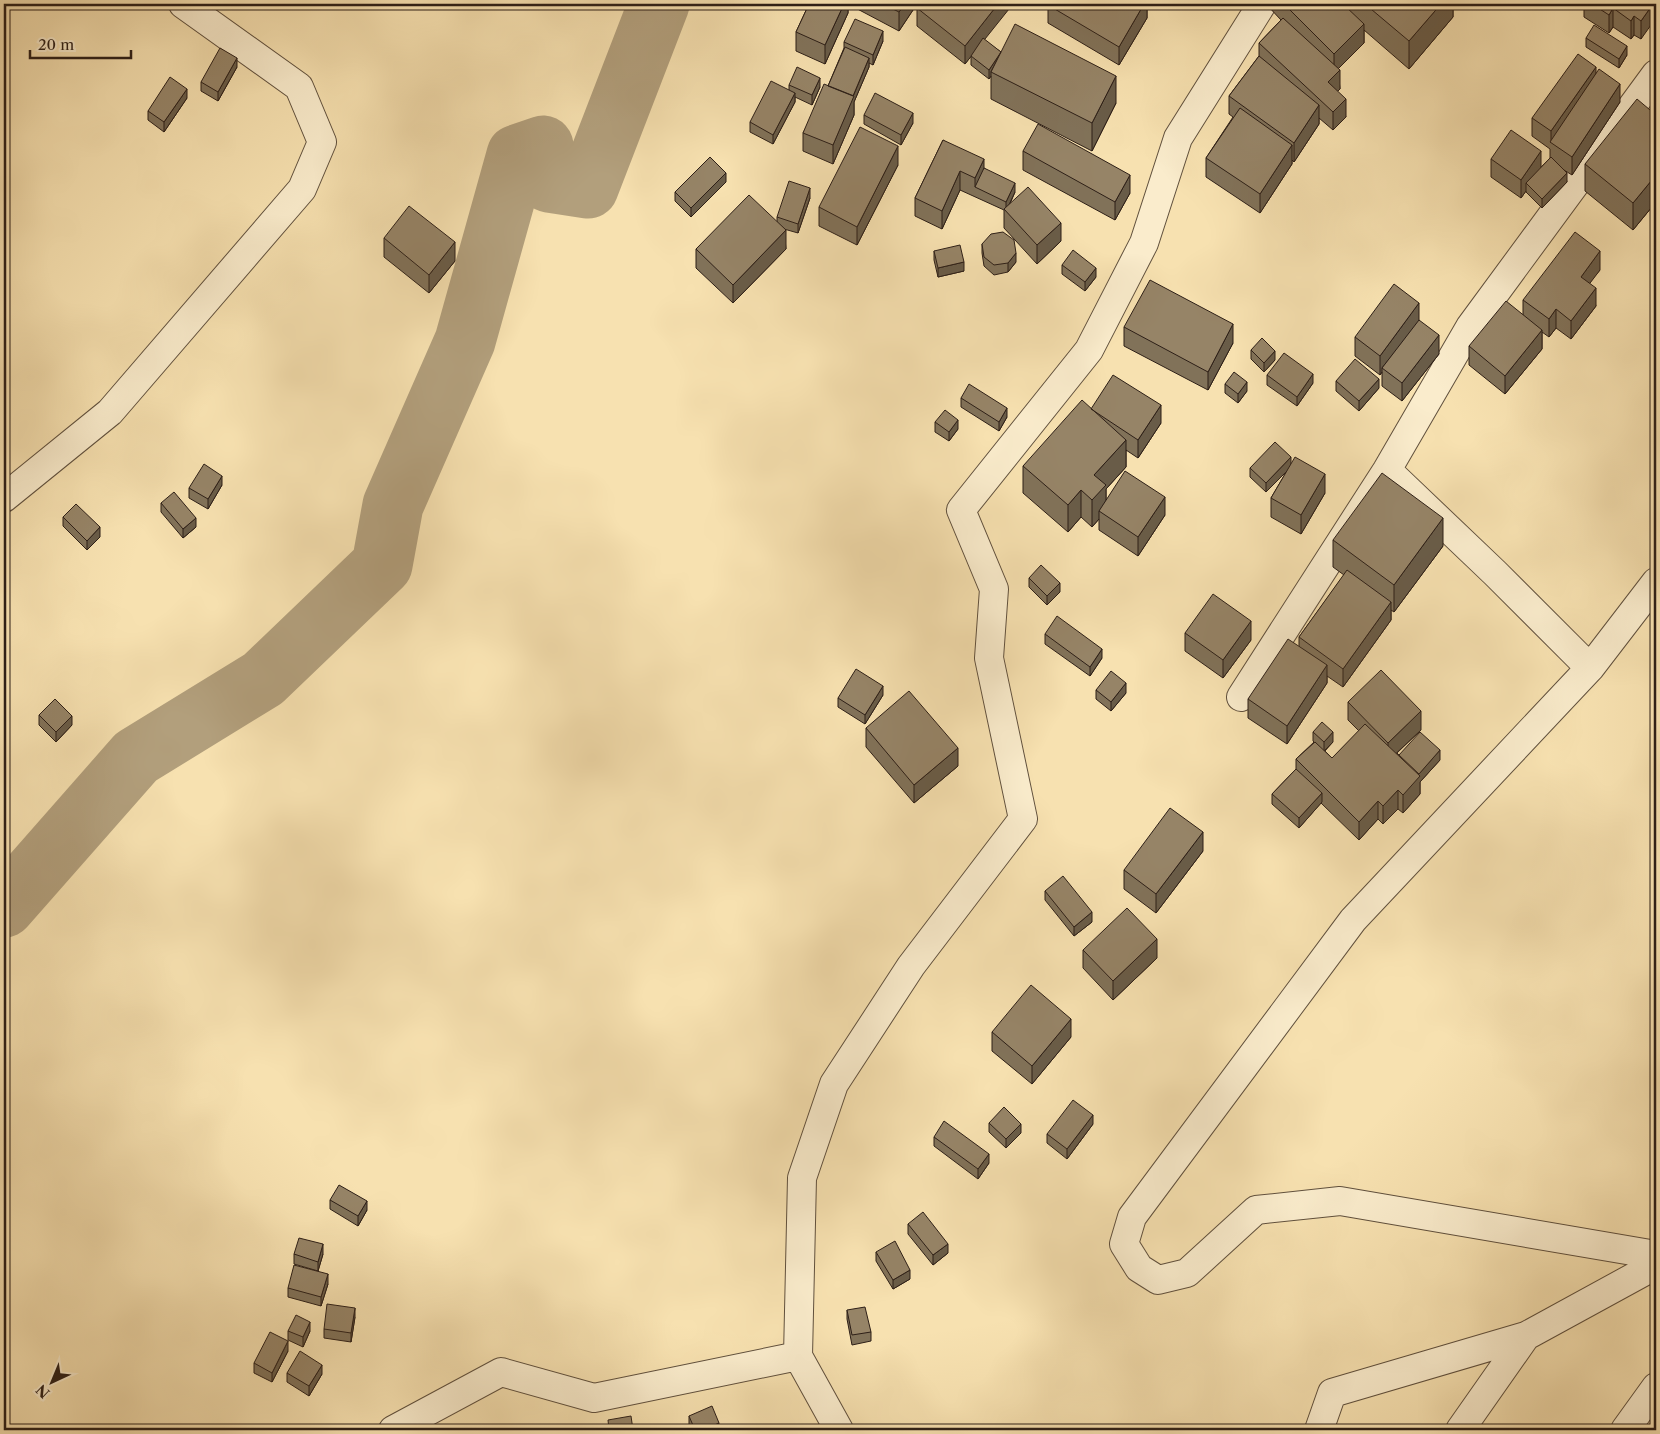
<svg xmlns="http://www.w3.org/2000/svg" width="1660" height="1434" font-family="'Libre Caslon Text',serif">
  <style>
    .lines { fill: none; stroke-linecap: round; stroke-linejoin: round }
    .river { stroke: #b29f7c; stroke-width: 61 }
    .street-casing { stroke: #60503d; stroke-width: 30 }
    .street { stroke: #faeccc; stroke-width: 28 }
    .wall { fill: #817259; stroke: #2d1f17 }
    .shaded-wall { fill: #695c48; stroke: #2d1f17 }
    .building { fill: #968467; stroke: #2d1f17 }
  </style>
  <rect width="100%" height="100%" fill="#f7e1b0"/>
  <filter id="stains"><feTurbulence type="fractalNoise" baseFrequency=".004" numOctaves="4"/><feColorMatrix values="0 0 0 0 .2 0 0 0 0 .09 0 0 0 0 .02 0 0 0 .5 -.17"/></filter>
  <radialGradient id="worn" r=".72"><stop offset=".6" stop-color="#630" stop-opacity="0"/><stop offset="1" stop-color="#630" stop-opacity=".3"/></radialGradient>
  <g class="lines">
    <!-- river -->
    <path class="river" d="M 4,907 L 136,757 L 263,679 L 382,565 L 393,505 L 465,341 L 517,155 L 543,146 L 549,182 L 588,188 L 659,4"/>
    <!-- street casing -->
    <g class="street-casing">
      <path id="street" d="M 1387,470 L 1495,573 L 1590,668
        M 4,498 L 110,412 L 302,189 L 322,142 L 299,87 L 183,4
        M 1656,582 L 1590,668 L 1353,920 L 1132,1217 L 1124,1244 L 1139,1268 L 1158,1280 L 1187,1273 L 1256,1210 L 1340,1201 L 1656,1255
        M 1241,697 L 1387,470 L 1470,327 L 1656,74
        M 798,1356 L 839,1430
        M 393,1430 L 501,1372 L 594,1398 L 798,1356 L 802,1178 L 834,1084 L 911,966 L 1023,819 L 989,658 L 994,589 L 961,510 L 1089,350 L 1144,243 L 1178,138 L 1262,4
        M 1319,1430 L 1332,1393 L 1526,1336
        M 1460,1430 L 1526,1336 L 1656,1265
        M 1625,1430 L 1656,1387"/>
    </g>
    <!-- street -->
    <use href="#street" class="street"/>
  </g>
  <!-- wall -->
  <path class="wall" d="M 809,4 L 917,4 L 899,31 L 848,4 L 848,13 L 825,64 L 796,51 L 796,32 Z
    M 1147,4 L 1147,18 L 1119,65 L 1048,23 L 1048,5 Z
    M 1267,4 L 1453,4 L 1453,17 L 1409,69 L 1364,30 L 1364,43 L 1338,69 L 1340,89 L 1337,91 L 1346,117 L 1333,130 L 1319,118 L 1319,124 L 1294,162 L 1292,160 L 1292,164 L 1260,213 L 1206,177 L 1206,158 L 1233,117 L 1229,114 L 1229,96 L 1259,56 L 1259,43 L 1281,20 L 1267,5 Z
    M 1584,4 L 1656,4 L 1641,39 L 1634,35 L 1631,39 L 1613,27 L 1609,33 L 1584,17 Z
    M 917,8 L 984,40 L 1001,52 L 1116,103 L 1092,151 L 991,99 L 991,76 L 989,79 L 971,65 L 971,56 L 965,64 L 917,26 Z
    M 1586,38 L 1627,55 L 1619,68 L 1586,47 Z
    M 883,41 L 873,65 L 869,63 L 869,67 L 854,102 L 854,115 L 833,164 L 803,151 L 803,133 L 828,86 L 844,48 L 844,42 Z
    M 237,67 L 218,101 L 201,91 L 201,82 Z
    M 1596,73 L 1620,102 L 1572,175 L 1564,170 L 1567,182 L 1542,208 L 1526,192 L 1526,191 L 1521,198 L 1491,177 L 1491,159 L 1541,167 L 1550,158 L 1550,149 L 1532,136 L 1532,118 Z
    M 1656,84 L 1656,105 L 1655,104 L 1655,85 Z
    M 789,85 L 820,87 L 812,105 L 795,97 L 795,102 L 773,144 L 750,132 L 750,122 L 789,90 Z
    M 187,98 L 164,132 L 148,120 L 148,111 Z
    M 864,115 L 913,123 L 901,145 L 864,124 Z
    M 1656,115 L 1656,202 L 1633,230 L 1585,191 L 1585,164 Z
    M 943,140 L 984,168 L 1015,192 L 1010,204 L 1061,241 L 1037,264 L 1004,228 L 1004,210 L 960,190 L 942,229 L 915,216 L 915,198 Z
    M 1023,151 L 1130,193 L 1115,220 L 1023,170 Z
    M 898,165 L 857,245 L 819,226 L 819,207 Z
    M 726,182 L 691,217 L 675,201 L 675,192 Z
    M 810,198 L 798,233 L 784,229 L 786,249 L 733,303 L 696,268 L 696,249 L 777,222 L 777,217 Z
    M 384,238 L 455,261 L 429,293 L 384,257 Z
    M 982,244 L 1016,262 L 1008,272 L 994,275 L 984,266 L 982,253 Z
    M 934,251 L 964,271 L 938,277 L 934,260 Z
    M 1062,265 L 1096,277 L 1085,291 L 1062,274 Z
    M 1600,270 L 1589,283 L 1596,306 L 1571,339 L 1556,328 L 1549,337 L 1542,332 L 1542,349 L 1505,394 L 1469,365 L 1469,346 L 1523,315 L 1523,300 Z
    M 1419,320 L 1439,354 L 1402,401 L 1382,386 L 1382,372 L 1380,375 L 1355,356 L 1355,337 Z
    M 1124,327 L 1233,343 L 1208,390 L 1124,346 Z
    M 1251,350 L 1275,360 L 1264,372 L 1251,359 Z
    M 1267,375 L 1313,383 L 1297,406 L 1267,385 Z
    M 1336,381 L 1379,388 L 1359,411 L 1336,391 Z
    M 1225,384 L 1247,391 L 1238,403 L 1225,393 Z
    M 961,398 L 1007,417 L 999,431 L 961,407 Z
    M 1091,409 L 1161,423 L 1138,458 L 1126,450 L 1126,467 L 1106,489 L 1106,501 L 1165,515 L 1138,556 L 1099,530 L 1099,519 L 1092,527 L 1081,517 L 1068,532 L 1023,493 L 1023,466 Z
    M 935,422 L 958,429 L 949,441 L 935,432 Z
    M 1291,465 L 1325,493 L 1301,534 L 1271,517 L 1271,498 L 1288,469 L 1266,492 L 1250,477 L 1250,468 Z
    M 222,485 L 208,509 L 189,498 L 189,488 Z
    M 161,503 L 196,527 L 183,538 L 161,512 Z
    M 63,517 L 100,537 L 87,550 L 63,526 Z
    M 1333,540 L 1443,546 L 1394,612 L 1391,610 L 1391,620 L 1343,687 L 1327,676 L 1327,683 L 1287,744 L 1248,718 L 1248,699 L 1299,647 L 1299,637 L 1344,575 L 1333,567 Z
    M 1029,578 L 1060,592 L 1047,605 L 1029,587 Z
    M 1185,633 L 1251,640 L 1223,678 L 1185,651 Z
    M 1045,634 L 1102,658 L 1090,676 L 1045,644 Z
    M 1096,690 L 1126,693 L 1111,711 L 1096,699 Z
    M 883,695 L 865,724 L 838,707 L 838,698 Z
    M 1348,702 L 1421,730 L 1397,753 L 1399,755 L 1440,760 L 1420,782 L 1420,794 L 1403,813 L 1398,809 L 1383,824 L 1378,819 L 1359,840 L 1321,803 L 1299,828 L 1272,804 L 1272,794 L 1296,769 L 1296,759 L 1314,742 L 1313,741 L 1313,732 L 1333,742 L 1325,751 L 1332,758 L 1359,731 L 1348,720 Z
    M 39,715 L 72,725 L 56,742 L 39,725 Z
    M 866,728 L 958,766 L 914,803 L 866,747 Z
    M 1203,851 L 1156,913 L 1124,889 L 1124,870 Z
    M 1045,891 L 1092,922 L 1074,936 L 1045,900 Z
    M 1083,950 L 1157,958 L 1113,1000 L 1083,968 Z
    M 992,1032 L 1071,1037 L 1032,1084 L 992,1051 Z
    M 989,1123 L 1021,1133 L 1006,1148 L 989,1132 Z
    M 1093,1124 L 1067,1159 L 1047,1143 L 1047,1134 Z
    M 934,1137 L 989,1163 L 978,1179 L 934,1146 Z
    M 330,1200 L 367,1210 L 358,1226 L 330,1209 Z
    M 908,1224 L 948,1253 L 933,1265 L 908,1234 Z
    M 876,1252 L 910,1279 L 893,1289 L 876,1261 Z
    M 294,1254 L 323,1254 L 318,1271 L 294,1264 Z
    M 328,1284 L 321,1306 L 288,1297 L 288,1288 Z
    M 847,1310 L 871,1332 L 871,1341 L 852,1345 L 847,1319 Z
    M 355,1317 L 351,1342 L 324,1338 L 324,1329 Z
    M 288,1331 L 310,1331 L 303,1347 L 288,1340 Z
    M 288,1351 L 272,1382 L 254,1373 L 254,1363 Z
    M 287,1373 L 322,1374 L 309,1396 L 287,1382 Z
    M 689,1416 L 719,1430 L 691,1430 L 689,1426 Z"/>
  <!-- shaded-wall -->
  <path class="shaded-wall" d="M 844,4 L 848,4 L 848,13 L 825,64 L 825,45 Z
    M 905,4 L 917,4 L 899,31 L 899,12 Z
    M 998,4 L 1013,4 L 965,64 L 965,46 Z
    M 1144,4 L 1147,4 L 1147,18 L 1119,65 L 1119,47 Z
    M 1342,4 L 1349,4 L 1349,5 L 1342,13 Z
    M 1441,4 L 1453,4 L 1453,17 L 1409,69 L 1409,41 Z
    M 1653,4 L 1656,4 L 1656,18 L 1641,39 L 1641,21 Z
    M 1613,8 L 1613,27 L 1609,33 L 1609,15 Z
    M 1634,16 L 1634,35 L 1631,39 L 1631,21 Z
    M 1364,24 L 1364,43 L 1334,73 L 1334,54 Z
    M 883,31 L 883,41 L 873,65 L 873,55 Z
    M 1627,46 L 1627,55 L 1619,68 L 1619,59 Z
    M 1001,52 L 991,72 L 991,76 L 989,79 L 989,70 Z
    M 237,58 L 237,67 L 218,101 L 218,92 Z
    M 869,58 L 869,67 L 854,102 L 854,115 L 833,164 L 833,145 Z
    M 1596,67 L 1596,86 L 1551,143 L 1551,131 Z
    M 1340,70 L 1340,89 L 1328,101 L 1328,82 Z
    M 1116,76 L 1116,103 L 1092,151 L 1092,123 Z
    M 820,78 L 820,87 L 812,105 L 812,95 Z
    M 1620,84 L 1620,102 L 1572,175 L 1572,157 Z
    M 187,89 L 187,98 L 164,132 L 164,122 Z
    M 795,93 L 795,102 L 773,144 L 773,135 Z
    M 1346,99 L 1346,117 L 1333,130 L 1333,112 Z
    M 1319,105 L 1319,124 L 1294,162 L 1294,143 Z
    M 913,113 L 913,123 L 901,145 L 901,135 Z
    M 1292,145 L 1292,164 L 1260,213 L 1260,194 Z
    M 898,146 L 898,165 L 857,245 L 857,227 Z
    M 1541,151 L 1541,169 L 1526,183 L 1526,191 L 1521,198 L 1521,180 Z
    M 984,159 L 984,178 L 975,187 L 975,178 Z
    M 960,171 L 960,190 L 942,229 L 942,211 Z
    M 726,173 L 726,182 L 691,217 L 691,208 Z
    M 1567,173 L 1567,182 L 1542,208 L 1542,199 Z
    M 1130,175 L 1130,193 L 1115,220 L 1115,202 Z
    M 1656,175 L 1656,202 L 1633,230 L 1633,203 Z
    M 1015,183 L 1015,192 L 1006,211 L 1006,202 Z
    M 810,188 L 810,198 L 798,233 L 798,224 Z
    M 1061,223 L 1061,241 L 1037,264 L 1037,245 Z
    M 786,230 L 786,249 L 733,303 L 733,285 Z
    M 455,242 L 455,261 L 429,293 L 429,275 Z
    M 1600,251 L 1600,270 L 1581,295 L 1581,277 Z
    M 1016,253 L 1016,262 L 1008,272 L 1008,263 Z
    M 964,262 L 964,271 L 938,277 L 938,268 Z
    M 1096,268 L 1096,277 L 1085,291 L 1085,282 Z
    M 1596,288 L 1596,306 L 1571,339 L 1571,321 Z
    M 1419,303 L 1419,322 L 1382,368 L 1382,372 L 1380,375 L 1380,356 Z
    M 1556,309 L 1556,328 L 1549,337 L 1549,319 Z
    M 1233,324 L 1233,343 L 1208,390 L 1208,372 Z
    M 1542,330 L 1542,349 L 1505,394 L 1505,376 Z
    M 1439,335 L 1439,354 L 1402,401 L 1402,383 Z
    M 1275,351 L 1275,360 L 1264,372 L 1264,363 Z
    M 1313,374 L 1313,383 L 1297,406 L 1297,397 Z
    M 1379,379 L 1379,388 L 1359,411 L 1359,401 Z
    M 1247,382 L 1247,391 L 1238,403 L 1238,394 Z
    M 1161,405 L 1161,423 L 1138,458 L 1138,440 Z
    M 1007,408 L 1007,417 L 999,431 L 999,422 Z
    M 958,420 L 958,429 L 949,441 L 949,432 Z
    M 1126,440 L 1126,467 L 1106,489 L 1106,512 L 1099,511 L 1099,519 L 1092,527 L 1092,500 L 1094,475 Z
    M 1291,457 L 1291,467 L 1266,492 L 1266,483 Z
    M 1325,474 L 1325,493 L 1301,534 L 1301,515 Z
    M 222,476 L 222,485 L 208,509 L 208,499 Z
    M 1081,490 L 1081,517 L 1068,532 L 1068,505 Z
    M 1165,497 L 1165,515 L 1138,556 L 1138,537 Z
    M 196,518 L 196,527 L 183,538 L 183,529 Z
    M 1443,518 L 1443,546 L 1394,612 L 1394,585 Z
    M 100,527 L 100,537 L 87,550 L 87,541 Z
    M 1060,583 L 1060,592 L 1047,605 L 1047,596 Z
    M 1391,602 L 1391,620 L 1343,687 L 1343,669 Z
    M 1251,621 L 1251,640 L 1223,678 L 1223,660 Z
    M 1102,649 L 1102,658 L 1090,676 L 1090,667 Z
    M 1327,665 L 1327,683 L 1287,744 L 1287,726 Z
    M 1126,683 L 1126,693 L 1111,711 L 1111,702 Z
    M 883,686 L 883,695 L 865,724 L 865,715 Z
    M 1421,711 L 1421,730 L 1388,761 L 1388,743 Z
    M 72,716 L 72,725 L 56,742 L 56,732 Z
    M 1333,732 L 1333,742 L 1324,751 L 1324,742 Z
    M 958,748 L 958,766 L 914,803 L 914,785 Z
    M 1440,750 L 1440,760 L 1420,782 L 1420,794 L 1403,813 L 1403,795 L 1417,776 Z
    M 1398,790 L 1398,809 L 1383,824 L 1383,806 Z
    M 1322,793 L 1322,802 L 1299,828 L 1299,818 Z
    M 1378,801 L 1378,819 L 1359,840 L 1359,822 Z
    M 1203,832 L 1203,851 L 1156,913 L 1156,894 Z
    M 1092,912 L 1092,922 L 1074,936 L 1074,927 Z
    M 1157,939 L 1157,958 L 1113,1000 L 1113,981 Z
    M 1071,1019 L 1071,1037 L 1032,1084 L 1032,1066 Z
    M 1093,1115 L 1093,1124 L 1067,1159 L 1067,1149 Z
    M 1021,1124 L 1021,1133 L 1006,1148 L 1006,1139 Z
    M 989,1154 L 989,1163 L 978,1179 L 978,1169 Z
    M 367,1201 L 367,1210 L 358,1226 L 358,1216 Z
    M 323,1244 L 323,1254 L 318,1271 L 318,1262 Z
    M 948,1244 L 948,1253 L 933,1265 L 933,1255 Z
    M 910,1270 L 910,1279 L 893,1289 L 893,1280 Z
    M 328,1274 L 328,1284 L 321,1306 L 321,1297 Z
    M 355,1308 L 355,1317 L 351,1342 L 351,1333 Z
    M 310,1322 L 310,1331 L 303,1347 L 303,1337 Z
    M 288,1341 L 288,1351 L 272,1382 L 272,1373 Z
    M 322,1365 L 322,1374 L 309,1396 L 309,1386 Z
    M 719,1423 L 719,1430 L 703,1430 Z"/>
  <!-- building -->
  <path class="building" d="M 809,4 L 844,4 L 825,45 L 796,32 Z
    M 883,4 L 905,4 L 899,12 Z
    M 921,4 L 998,4 L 965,46 L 917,8 Z
    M 1049,4 L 1144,4 L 1119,47 L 1048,5 Z
    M 1284,4 L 1343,4 L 1364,24 L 1334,54 Z
    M 1365,4 L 1441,4 L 1409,41 Z
    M 1592,4 L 1653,4 L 1641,21 L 1634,16 L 1631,21 L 1613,8 L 1609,15 Z
    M 1283,18 L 1340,70 L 1328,82 L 1346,99 L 1333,112 L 1259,43 Z
    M 855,19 L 883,31 L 873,55 L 844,42 Z
    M 1015,24 L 1116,76 L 1092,123 L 991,72 Z
    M 1594,25 L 1627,46 L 1619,59 L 1586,38 Z
    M 983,38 L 1001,52 L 989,70 L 971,56 Z
    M 845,47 L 869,58 L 853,96 L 828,86 Z
    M 220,48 L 237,58 L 218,92 L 201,82 Z
    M 1578,54 L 1596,67 L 1551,131 L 1532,118 Z
    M 1259,56 L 1319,105 L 1294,143 L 1229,96 Z
    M 797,67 L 820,78 L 812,95 L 789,85 Z
    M 1599,69 L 1620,84 L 1572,157 L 1550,142 Z
    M 170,77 L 187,89 L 164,122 L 148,111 Z
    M 771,81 L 795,93 L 773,135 L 750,122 Z
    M 824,84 L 854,96 L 833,145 L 803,133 Z
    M 875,93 L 913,113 L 901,135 L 864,115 Z
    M 1637,99 L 1656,115 L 1656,175 L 1633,203 L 1585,164 Z
    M 1240,108 L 1292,145 L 1260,194 L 1206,158 Z
    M 1038,124 L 1130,175 L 1115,202 L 1023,151 Z
    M 860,127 L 898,146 L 857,227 L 819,207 Z
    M 1511,130 L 1541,151 L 1521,180 L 1491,159 Z
    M 943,140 L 984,159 L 975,178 L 960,171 L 942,211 L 915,198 Z
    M 710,157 L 726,173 L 691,208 L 675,192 Z
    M 1551,157 L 1567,173 L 1542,199 L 1526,183 Z
    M 984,168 L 1015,183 L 1006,202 L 975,187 Z
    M 789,181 L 810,188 L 798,224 L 777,217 Z
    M 1028,187 L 1061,223 L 1037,245 L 1004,209 Z
    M 749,195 L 786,230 L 733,285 L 696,249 Z
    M 409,206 L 455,242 L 429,275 L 384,238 Z
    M 1003,232 L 1014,240 L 1016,253 L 1008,263 L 994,265 L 984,257 L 982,244 L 991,234 Z
    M 1575,232 L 1600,251 L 1581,277 L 1596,288 L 1571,321 L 1556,309 L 1549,319 L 1523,300 Z
    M 960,245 L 964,262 L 938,268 L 934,251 Z
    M 1073,250 L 1096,268 L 1085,282 L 1062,265 Z
    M 1150,280 L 1233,324 L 1208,372 L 1124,327 Z
    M 1394,284 L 1419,303 L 1380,356 L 1355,337 Z
    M 1506,301 L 1542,330 L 1505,376 L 1469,346 Z
    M 1419,320 L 1439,335 L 1402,383 L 1382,368 Z
    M 1262,338 L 1275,351 L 1264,363 L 1251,350 Z
    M 1284,353 L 1313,374 L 1297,397 L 1267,375 Z
    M 1355,359 L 1379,379 L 1359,401 L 1336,381 Z
    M 1234,372 L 1247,382 L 1238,394 L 1225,384 Z
    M 1113,375 L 1161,405 L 1138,440 L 1091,409 Z
    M 969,384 L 1007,408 L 999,422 L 961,398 Z
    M 1082,400 L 1126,440 L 1094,475 L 1106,485 L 1092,500 L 1081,490 L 1068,505 L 1023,466 Z
    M 945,410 L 958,420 L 949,432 L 935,422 Z
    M 1275,442 L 1291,457 L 1266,483 L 1250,468 Z
    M 1295,457 L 1325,474 L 1301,515 L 1271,498 Z
    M 204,464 L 222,476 L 208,499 L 189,488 Z
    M 1125,471 L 1165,497 L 1138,537 L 1099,511 Z
    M 1382,473 L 1443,518 L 1394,585 L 1333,540 Z
    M 174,492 L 196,518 L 183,529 L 161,503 Z
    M 76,504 L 100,527 L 87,541 L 63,517 Z
    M 1041,565 L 1060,583 L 1047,596 L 1029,578 Z
    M 1347,570 L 1391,602 L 1343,669 L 1299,637 Z
    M 1213,594 L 1251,621 L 1223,660 L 1185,633 Z
    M 1057,616 L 1102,649 L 1090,667 L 1045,634 Z
    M 1288,639 L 1327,665 L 1287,726 L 1248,699 Z
    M 856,669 L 883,686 L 865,715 L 838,698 Z
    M 1381,670 L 1421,711 L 1388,743 L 1348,702 Z
    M 1111,671 L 1126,683 L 1111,702 L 1096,690 Z
    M 909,691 L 958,748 L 914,785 L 866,728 Z
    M 55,699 L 72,716 L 56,732 L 39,715 Z
    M 1322,722 L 1333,732 L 1324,742 L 1313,732 Z
    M 1365,724 L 1420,776 L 1403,795 L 1398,790 L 1383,806 L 1378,801 L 1359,822 L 1296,759 L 1315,742 L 1332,758 Z
    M 1420,732 L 1440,750 L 1419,774 L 1399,755 Z
    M 1296,769 L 1322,793 L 1299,818 L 1272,794 Z
    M 1170,808 L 1203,832 L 1156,894 L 1124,870 Z
    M 1063,876 L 1092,912 L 1074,927 L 1045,891 Z
    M 1127,908 L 1157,939 L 1113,981 L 1083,950 Z
    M 1031,985 L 1071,1019 L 1032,1066 L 992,1032 Z
    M 1073,1100 L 1093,1115 L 1067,1149 L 1047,1134 Z
    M 1004,1107 L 1021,1124 L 1006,1139 L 989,1123 Z
    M 944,1121 L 989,1154 L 978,1169 L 934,1137 Z
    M 339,1185 L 367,1201 L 358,1216 L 330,1200 Z
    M 923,1212 L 948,1244 L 933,1255 L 908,1224 Z
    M 299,1238 L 323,1244 L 318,1262 L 294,1254 Z
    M 895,1241 L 910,1270 L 893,1280 L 876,1252 Z
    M 294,1265 L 328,1274 L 321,1297 L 288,1288 Z
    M 327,1304 L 355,1308 L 351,1333 L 324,1329 Z
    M 865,1307 L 871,1332 L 852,1335 L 847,1310 Z
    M 296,1315 L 310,1322 L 303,1337 L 288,1331 Z
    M 270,1332 L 288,1341 L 272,1373 L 254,1363 Z
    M 300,1351 L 322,1365 L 309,1386 L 287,1373 Z
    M 712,1406 L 719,1423 L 703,1430 L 695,1430 L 689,1416 Z
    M 631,1416 L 633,1430 L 609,1430 L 608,1420 Z"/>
  <!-- margin -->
  <rect width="1660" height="1434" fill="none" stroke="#f7e1b0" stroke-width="20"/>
  <rect x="5" y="5" width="1650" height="1424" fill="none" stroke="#2d1f17" stroke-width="2.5"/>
  <rect x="10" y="10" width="1640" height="1414" fill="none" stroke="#2d1f17"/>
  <!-- north arrow -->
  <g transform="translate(52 1382) rotate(224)" stroke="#faeccc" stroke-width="4" paint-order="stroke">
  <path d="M0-4L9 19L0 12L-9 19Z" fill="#2d1f17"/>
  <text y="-8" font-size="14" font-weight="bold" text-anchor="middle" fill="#2d1f17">N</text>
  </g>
  <!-- scale -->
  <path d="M30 50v8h101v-8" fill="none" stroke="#2d1f17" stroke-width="2.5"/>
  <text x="38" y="50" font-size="15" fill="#2d1f17" stroke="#faeccc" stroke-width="4" paint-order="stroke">20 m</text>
  <rect width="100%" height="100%" filter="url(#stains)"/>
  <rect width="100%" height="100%" fill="url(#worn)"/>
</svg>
